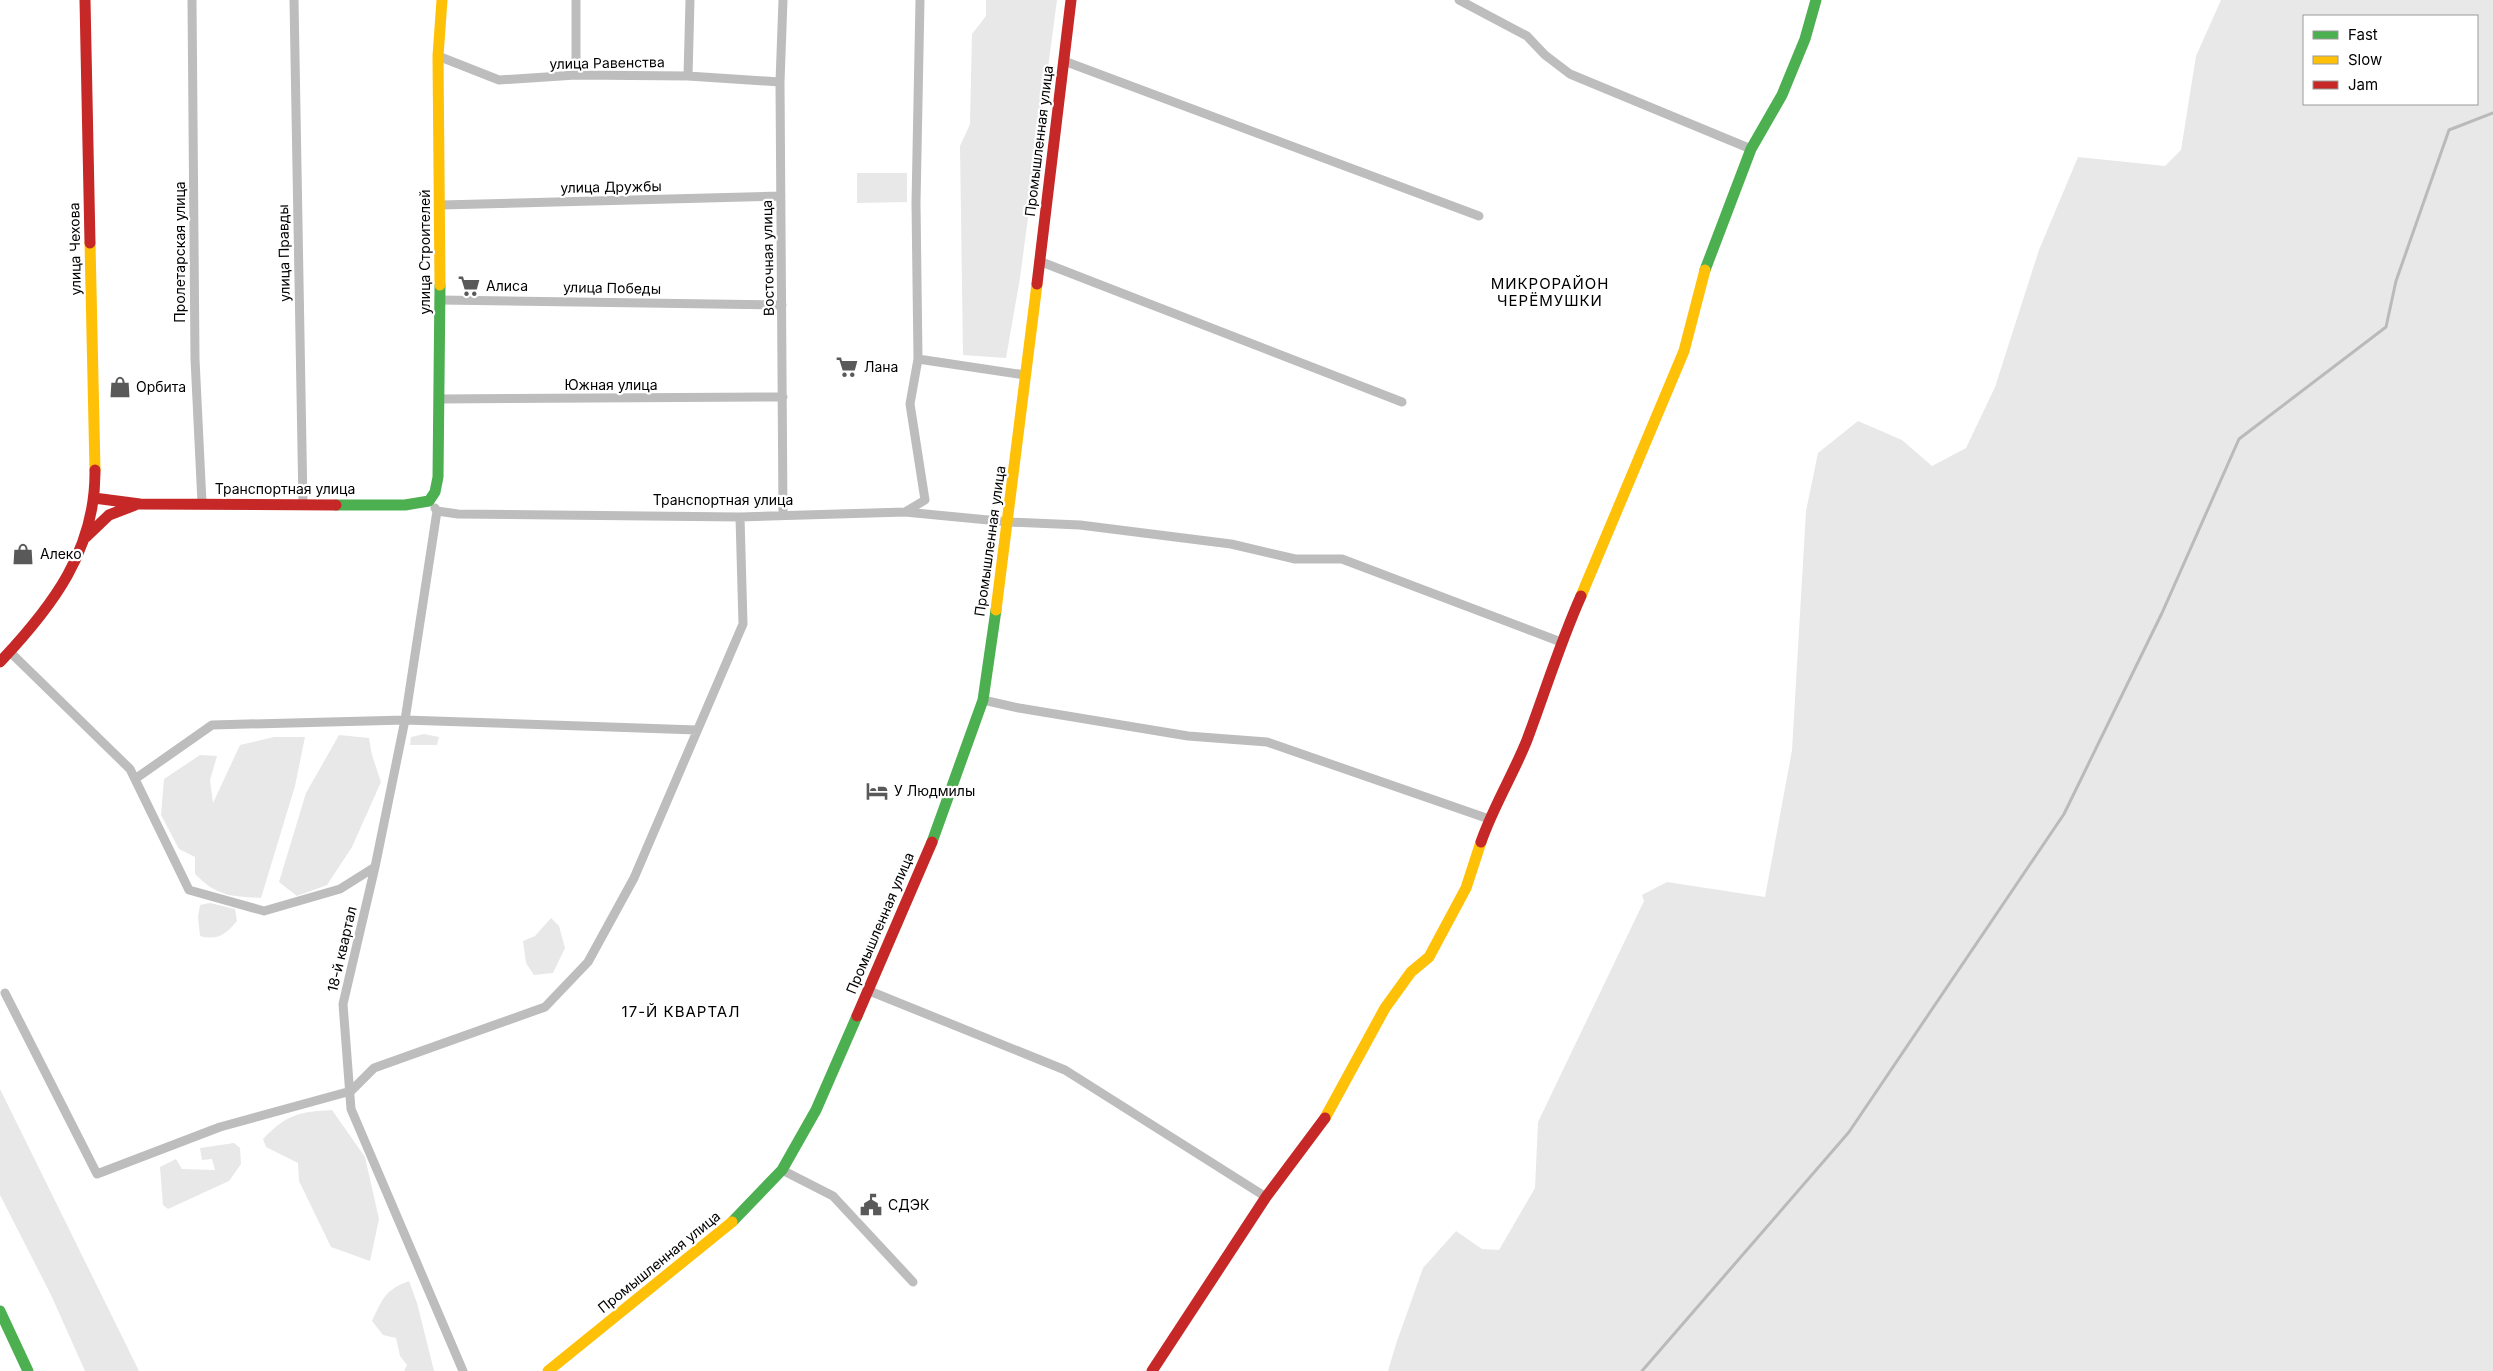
<svg xmlns="http://www.w3.org/2000/svg" width="2493" height="1371" font-family="Inter,sans-serif">
  <style>
    .green { fill: #e8e8e8; fill-rule: evenodd }
    .lines { fill: none; stroke-linecap: round; stroke-linejoin: round }
    .stream { stroke: #bababa; stroke-width: 3 }
    .street { stroke: #bdbdbd; stroke-width: 9 }
    .fast { stroke: #4caf50; stroke-width: 11 }
    .slow { stroke: #ffc107; stroke-width: 11 }
    .jam { stroke: #c62828; stroke-width: 11 }
    .labels { text-anchor: middle; stroke-width: 4.5; stroke-linejoin: round; paint-order: stroke }
    .street-label { font-size: 14px; fill: #000; stroke: #fff }
    .poi-label { font-size: 14px; fill: #000; stroke: #fff; text-anchor: start }
    .neighbourhood-label { font-size: 15px; letter-spacing: 1px; fill: #000; stroke: #fff }
  </style>
  <rect width="100%" height="100%" fill="#fff"/>
  <!-- green -->
  <path class="green" d="M 986,0 L 1057,0 L 1020,278 L 1006,358 L 963,355 L 960,146 L 970,124 L 972,34 L 986,16 Z
    M 2221,0 L 2493,0 L 2493,1371 L 1388,1371 L 1396,1344 L 1423,1268 L 1456,1231 L 1482,1249 L 1499,1250 L 1535,1188 L 1538,1122 L 1644,901 L 1642,895 L 1667,882 L 1765,897 L 1792,750 L 1806,511 L 1818,453 L 1858,421 L 1902,440 L 1932,466 L 1966,448 L 1995,387 L 2039,250 L 2078,157 L 2165,166 L 2181,150 L 2196,56 ZM 2304,16 L 2477,16 L 2477,104 L 2304,104 Z
    M 857,173 L 907,173 L 907,202 L 857,203 Z
    M 424,734 L 439,737 L 437,745 L 410,745 L 411,737 Z
    M 339,735 L 369,738 L 372,755 L 381,782 L 352,847 L 327,885 L 297,896 L 279,882 L 306,793 Z
    M 274,737 L 305,737 L 295,786 L 261,898 C 230,896 218,897 195,874 L 195,857 L 179,849 L 161,815 L 164,779 L 200,755 L 217,756 L 210,780 L 213,803 L 240,745 Z
    M 210,903 L 235,909 L 237,921 C 226,934 218,941 200,936 L 198,917 L 200,905 Z
    M 551,918 L 559,926 L 565,948 L 553,973 L 534,975 L 526,963 L 523,941 L 535,936 Z
    M 0,1089 L 139,1371 L 85,1371 L 51,1295 L 0,1195 Z
    M 332,1110 L 365,1157 L 379,1219 L 370,1261 L 331,1247 L 299,1181 L 298,1163 L 266,1147 L 263,1139 C 287,1114 299,1112 332,1110 Z
    M 234,1143 L 240,1148 L 241,1164 L 229,1181 L 168,1209 L 163,1205 L 160,1167 L 176,1159 L 182,1169 L 215,1170 L 212,1159 L 202,1160 L 200,1148 Z
    M 409,1281 L 417,1303 L 434,1371 L 404,1371 L 407,1365 L 400,1356 L 396,1338 L 383,1335 L 372,1321 C 383,1298 385,1290 409,1281 Z"/>
  <g class="lines">
    <!-- stream -->
    <path class="stream" d="M 1642,1371 L 1849,1132 L 2064,814 L 2162,613 L 2239,439 L 2386,327 L 2396,281 L 2449,130 L 2493,113"/>
    <!-- street -->
    <path class="street" d="M 192,0 L 195,359 L 202,503
      M 294,0 L 303,505
      M 576,0 L 576,75
      M 1459,0 L 1527,36 L 1545,55 L 1570,74 L 1751,149
      M 438,56 L 499,80 L 576,75 L 688,76 L 780,82
      M 1064,61 L 1479,216
      M 688,76 L 690,0
      M 441,205 L 781,196
      M 1039,261 L 1402,402
      M 440,300 L 782,305
      M 918,359 L 1025,375
      M 440,399 L 783,397
      M 435,508 L 437,511 L 405,720 L 375,867 L 343,1004 L 351,1109 L 463,1371
      M 437,511 L 458,514 L 740,517 L 905,512 L 1009,522 L 1080,525 L 1231,544 L 1295,559 L 1342,559 L 1561,642
      M 905,512 L 925,500 L 910,404 L 918,359 L 916,203 L 920,0
      M 783,515 L 780,82 L 783,0
      M 10,652 L 130,769 L 189,890 L 264,911 L 340,889 L 375,867
      M 983,700 L 1019,708 L 1188,736 L 1267,742 L 1489,819
      M 135,779 L 212,725 L 405,720 L 697,730
      M 867,990 L 1065,1070 L 1266,1197
      M 5,993 L 97,1174 L 220,1127 L 351,1091
      M 351,1091 L 374,1068 L 545,1007 L 588,962 L 634,878 L 743,624 L 740,517
      M 782,1170 L 833,1196 L 913,1282"/>
    <!-- fast -->
    <path class="fast" d="M 1705,270 L 1751,149 L 1782,95 L 1805,39 L 1816,0
      M 336,505 L 405,505 L 429,501 L 435,492 L 438,477 L 440,285
      M 932,842 L 983,700 L 996,610
      M 732,1222 L 782,1170 L 816,1110 L 857,1016
      M 0,1311 L 28,1371"/>
    <!-- slow -->
    <path class="slow" d="M 90,243 L 95,470
      M 440,285 L 438,56 L 442,0
      M 1581,596 L 1684,351 L 1705,270
      M 996,610 L 1037,284
      M 1325,1118 L 1385,1008 L 1411,972 L 1429,957 L 1466,888 L 1481,842
      M 548,1371 L 732,1222"/>
    <!-- jam -->
    <path class="jam" d="M 85,0 L 90,243
      M 1037,284 L 1071,0
      M 94,498 L 140,504 L 336,505
      M 86,537 L 109,515 L 135,505
      M 0,662 C 52,607 96,550 95,470
      M 1481,842 C 1493,807 1513,775 1527,740 C 1545,692 1560,643 1581,596
      M 857,1016 L 932,842
      M 1152,1371 L 1266,1197 L 1325,1118"/>
  </g>
  <!-- icons -->
  <defs>
    <g id="supermarket-bare" transform="scale(1.725)"><path d="M-6-5.5h2.5l.6 2H6L4.5 2H-2.5L-4.4-4H-6ZM-1.5 3.2a1.3 1.3 0 1 0 .1 0ZM3 3.2a1.3 1.3 0 1 0 .1 0Z" fill="#595959" stroke="#fff" stroke-width="2.5" paint-order="stroke"/></g>
    <g id="shop-bare" transform="scale(1.725)"><path d="M-5-2.5h2.3a2.7 3.5 0 0 1 5.4 0H5L5.5 6h-11ZM-1.5-2.5h3a1.5 2.3 0 0 0-3 0Z" fill="#595959" stroke="#fff" stroke-width="2.5" paint-order="stroke"/></g>
    <g id="hotel-bare" transform="scale(1.725)"><path d="M-6-4.5h1.5V1H6V5H4.5V3h-9V5H-6ZM-4 0a1.8 1.8 0 1 1 3.6 0ZM.5 0V-2.5h3Q6-2.5 6 0Z" fill="#595959" stroke="#fff" stroke-width="2.5" paint-order="stroke"/></g>
    <g id="civic-bare" transform="scale(1.725)"><path d="M-.6-6.5H3V-4.5H.6V-3L4-1V1h2V6H-6V1h2V-1L-.6-3ZM-1.2 2.5V6h2.4V2.5Z" fill="#595959" stroke="#fff" stroke-width="2.5" paint-order="stroke"/></g>
  </defs>
  <g fill-rule="evenodd">
    <use href="#supermarket-bare" x="469" y="286"/>
    <use href="#supermarket-bare" x="847" y="367"/>
    <use href="#shop-bare" x="120" y="387"/>
    <use href="#shop-bare" x="23" y="554"/>
    <use href="#hotel-bare" x="877" y="791"/>
    <use href="#civic-bare" x="871" y="1205"/>
  </g>
  <g class="labels">
    <!-- street labels -->
    <g class="street-label">
      <text transform="translate(607 63) rotate(-1)" y="5">улица Равенства</text>
      <text transform="translate(1039 141) rotate(-83)" y="5">Промышленная улица</text>
      <text transform="translate(611 187) rotate(-1)" y="5">улица Дружбы</text>
      <text transform="translate(75 249) rotate(-91)" y="5">улица Чехова</text>
      <text transform="translate(180 252) rotate(-90)" y="5">Пролетарская улица</text>
      <text transform="translate(425 252) rotate(-90)" y="5">улица Строителей</text>
      <text transform="translate(284 253) rotate(-91)" y="5">улица Правды</text>
      <text transform="translate(768 258) rotate(-91)" y="5">Восточная улица</text>
      <text transform="translate(612 288) rotate(1)" y="5">улица Победы</text>
      <text x="611" y="390">Южная улица</text>
      <text x="285" y="494">Транспортная улица</text>
      <text x="723" y="505">Транспортная улица</text>
      <text transform="translate(990 541) rotate(-82)" y="5">Промышленная улица</text>
      <text transform="translate(880 923) rotate(-67)" y="5">Промышленная улица</text>
      <text transform="translate(342 949) rotate(-77)" y="5">18-й квартал</text>
      <text transform="translate(659 1262) rotate(-39)" y="5">Промышленная улица</text>
    </g>
    <!-- poi labels -->
    <g class="poi-label">
      <text x="486" y="291">Алиса</text>
      <text x="864" y="372">Лана</text>
      <text x="136" y="392">Орбита</text>
      <text x="40" y="559">Алеко</text>
      <text x="894" y="796">У Людмилы</text>
      <text x="888" y="1210">СДЭК</text>
    </g>
    <!-- neighbourhood labels -->
    <g class="neighbourhood-label">
      <text x="1550" y="289">МИКРОРАЙОН<tspan x="1550" dy="17">ЧЕРЁМУШКИ</tspan></text>
      <text x="681" y="1017">17-Й КВАРТАЛ</text>
    </g>
  </g>
  <!-- legend -->
  <rect x="2303" y="15" width="175" height="90" fill="#ffffff" stroke="#999999"/>
  <rect x="2313" y="31" width="25" height="8" fill="#4caf50" stroke="#999999"/>
  <text x="2348" y="40" font-size="15" fill="#000000">Fast</text>
  <rect x="2313" y="56" width="25" height="8" fill="#ffc107" stroke="#999999"/>
  <text x="2348" y="65" font-size="15" fill="#000000">Slow</text>
  <rect x="2313" y="81" width="25" height="8" fill="#c62828" stroke="#999999"/>
  <text x="2348" y="90" font-size="15" fill="#000000">Jam</text>
</svg>
